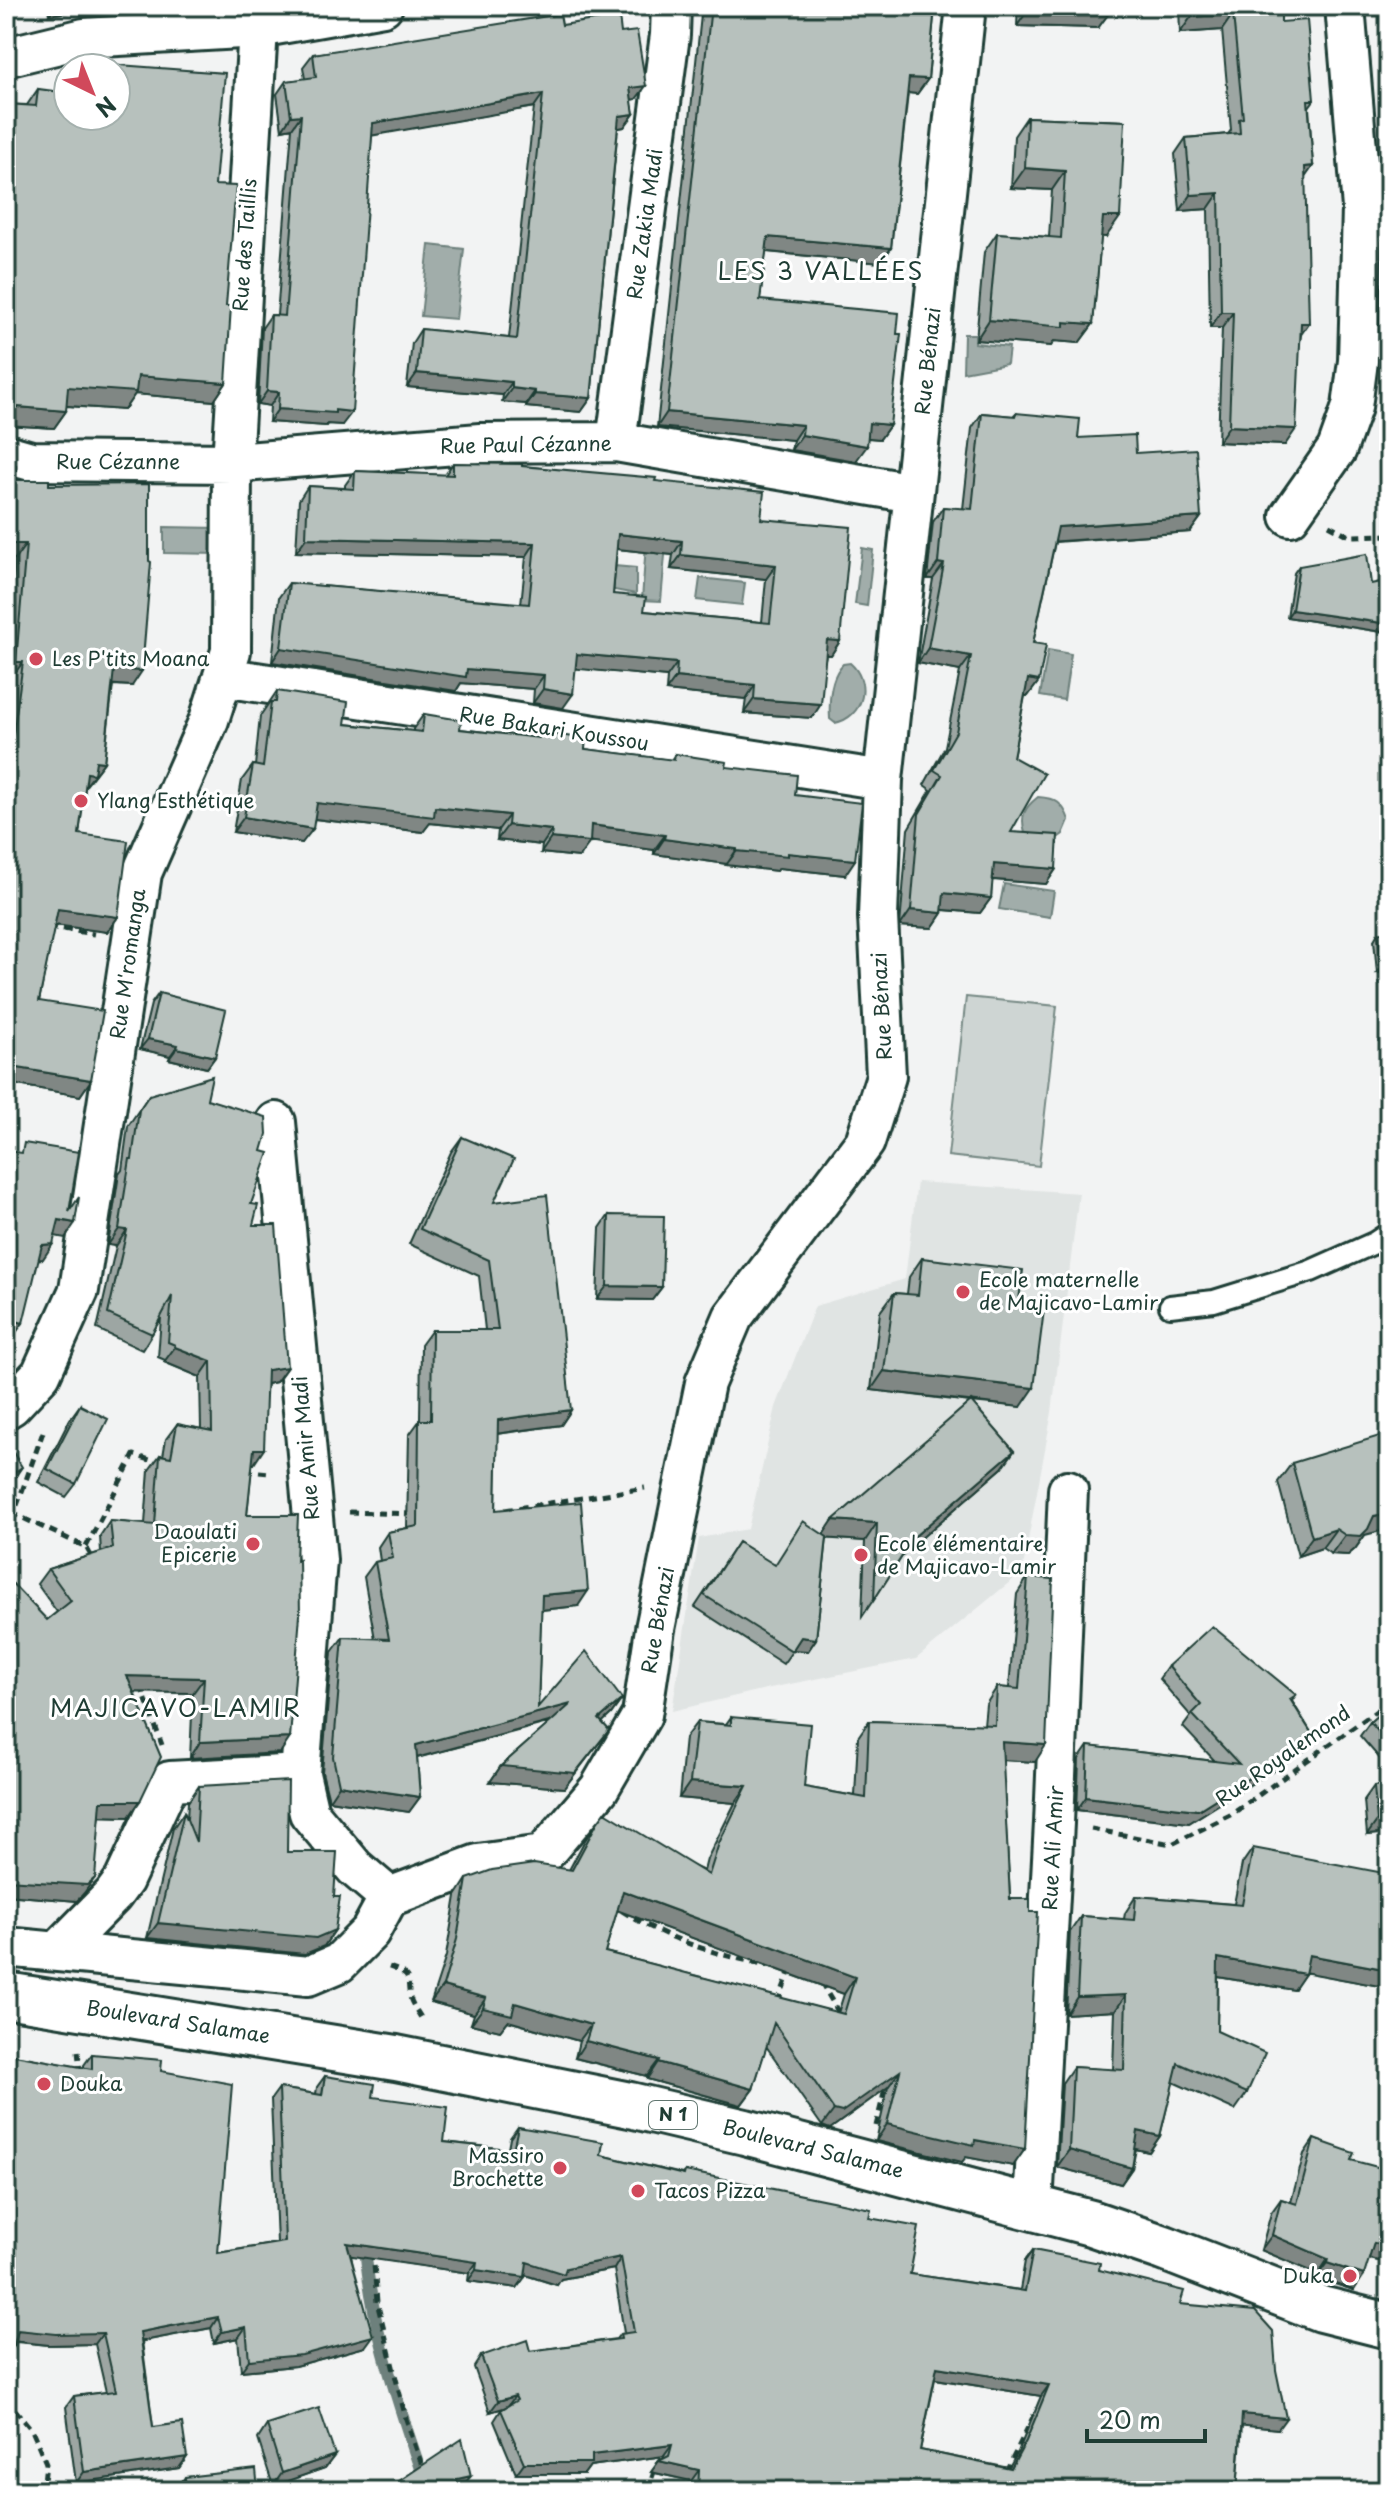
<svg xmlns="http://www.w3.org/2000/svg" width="1395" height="2497" font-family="'Playpen Sans',sans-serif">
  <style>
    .built { fill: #e0e4e3 }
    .green { fill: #ced5d3; stroke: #768984; stroke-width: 2 }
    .water { fill: #a1adaa; stroke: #6d807b; stroke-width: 2 }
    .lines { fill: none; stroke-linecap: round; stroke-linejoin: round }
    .stream { stroke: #6d807b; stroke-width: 12 }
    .service-casing { stroke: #1f3d34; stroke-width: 26 }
    .minor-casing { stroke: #1f3d34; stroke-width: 44 }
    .primary-casing { stroke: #1f3d34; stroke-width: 50 }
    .path { stroke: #1f3d34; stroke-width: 5; stroke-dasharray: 8 6; stroke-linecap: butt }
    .service { stroke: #fff; stroke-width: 20 }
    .minor { stroke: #fff; stroke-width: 38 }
    .primary { stroke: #fff; stroke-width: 44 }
    .wall { fill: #9da6a3; stroke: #1f3d34; stroke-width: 2; fill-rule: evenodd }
    .shaded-wall { fill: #808784; stroke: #1f3d34; stroke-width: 2 }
    .building { fill: #b7c1bd; stroke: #1f3d34; stroke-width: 2; fill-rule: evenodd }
    .poi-dot { fill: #d1495b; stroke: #fff; stroke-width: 3 }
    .labels { text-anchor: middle; stroke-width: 6; stroke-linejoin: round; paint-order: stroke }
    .shield { fill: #fff; stroke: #627771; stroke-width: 2 }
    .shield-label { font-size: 18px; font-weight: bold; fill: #1f3d34 }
    .street-label { font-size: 20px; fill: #1f3d34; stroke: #fff }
    .poi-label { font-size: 20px; fill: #1f3d34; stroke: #fff; text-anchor: start }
    .quarter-label { font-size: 24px; letter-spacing: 2px; fill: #1f3d34; stroke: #fff }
  </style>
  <rect width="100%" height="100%" fill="#f2f3f3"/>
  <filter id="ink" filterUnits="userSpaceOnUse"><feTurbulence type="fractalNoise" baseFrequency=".0125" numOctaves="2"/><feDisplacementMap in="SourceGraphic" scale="16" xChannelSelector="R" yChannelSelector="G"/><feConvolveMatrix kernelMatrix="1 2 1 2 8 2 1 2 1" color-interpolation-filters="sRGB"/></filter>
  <g filter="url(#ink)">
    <!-- built -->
    <path class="built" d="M 917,1182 L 1079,1193 L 1052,1412 L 1022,1572 L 916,1659 L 770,1688 L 672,1711 L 699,1538 L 748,1529 L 776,1407 L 815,1306 L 905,1279 Z"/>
    <!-- green -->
    <path class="green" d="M 966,997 L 1057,1006 L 1039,1166 L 948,1156 Z"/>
    <!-- water -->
    <path class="water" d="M 429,245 L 464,249 L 456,319 L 421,316 Z
      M 964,334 L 975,334 L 975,343 L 1009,347 L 1007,364 L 963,372 Z
      M 164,527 L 220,528 L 219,554 L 164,553 Z
      M 646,543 L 666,544 L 661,601 L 642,600 Z
      M 862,548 L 873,550 L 867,606 L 855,604 Z
      M 603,565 L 636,568 L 636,594 L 598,587 Z
      M 700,578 L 745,583 L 742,605 L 697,600 Z
      M 1048,650 L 1071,654 L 1064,700 L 1040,696 Z
      M 850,663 C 872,682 864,717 835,723 L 830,719 C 829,702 830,677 843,664 Z
      M 1038,797 C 1056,798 1063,803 1069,820 L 1063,834 L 1052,842 L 1025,833 C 1020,816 1024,808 1038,797 Z
      M 1004,884 L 1054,891 L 1050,917 L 999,909 Z"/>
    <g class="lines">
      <!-- stream -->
      <path class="stream" d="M 365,2244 C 370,2324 398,2402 423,2478 L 432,2491"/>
      <!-- service casing -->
      <g class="service-casing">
        <path id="service" d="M 1170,1306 L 1214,1301 L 1311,1271 L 1374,1243 L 1389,1233"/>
      </g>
      <!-- minor casing -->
      <g class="minor-casing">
        <path id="minor" d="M 6,57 L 84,38 L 258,28 L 383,6
          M 616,442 L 670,35 L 671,6
          M 6,454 L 31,461 L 232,463 L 480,443 L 616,442 L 913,493
          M 1290,516 L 1337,449 L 1352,407 L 1358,361 L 1362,208 L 1345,6
          M 224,677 L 883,780
          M 276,1122 L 317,1560 L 300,1774 L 309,1813 L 355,1868 L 389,1897
          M 6,1409 L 11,1406 L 41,1374 L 79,1290 L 142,873 L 209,720 L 231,651 L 232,463 L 258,28
          M 389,1897 L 478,1864 L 543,1855 L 599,1789 L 642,1715 L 655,1629 L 705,1383 L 733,1317 L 865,1142 L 886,1076 L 878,917 L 883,780 L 966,6
          M 6,1947 L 308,1976 L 339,1963 L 370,1932 L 389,1897
          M 59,1950 L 113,1895 L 124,1880 L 170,1781 L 300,1774
          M 1033,2206 L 1054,1823 L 1068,1490"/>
      </g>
      <!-- primary casing -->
      <g class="primary-casing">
        <path id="primary" d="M 6,1995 L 396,2058 L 630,2105 L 745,2132 L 1091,2223 L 1164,2248 L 1321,2309 L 1389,2326"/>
      </g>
      <!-- path -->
      <path class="path" d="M 1329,525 L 1350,536 L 1389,535
        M 49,927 L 94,934
        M 43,1432 L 14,1514 L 86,1547 L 94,1561
        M 245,1471 L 271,1473
        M 505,1510 L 645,1488
        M 349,1512 L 411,1514
        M 86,1547 L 134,1455 L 160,1463
        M 141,1686 L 162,1745
        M 1091,1829 L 1172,1844 L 1232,1814 L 1389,1702
        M 622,1911 C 668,1940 719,1956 773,1966
        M 389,1967 C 414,1976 406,1977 410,1997 C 412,2006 420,2014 423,2022
        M 821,1982 L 840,2015
        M 778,2002 L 790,1970
        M 78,2051 L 80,2070
        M 876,2126 L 886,2085
        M 373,2252 L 377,2302 L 406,2419 L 424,2471
        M 6,2399 L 32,2430 L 46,2463 L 43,2491
        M 1006,2472 L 1035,2413
        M 521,2490 L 648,2487 L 697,2490
        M 647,2491 L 657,2464 L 666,2454"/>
      <!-- service -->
      <use href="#service" class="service"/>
      <!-- minor -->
      <use href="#minor" class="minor"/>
      <!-- primary -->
      <use href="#primary" class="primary"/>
    </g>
    <!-- wall -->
    <path class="wall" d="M 48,6 L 112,6 L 49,15 Z
      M 702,6 L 935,6 L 928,79 L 917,94 L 908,93 L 891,248 L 881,263 L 766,252 L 760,300 L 890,425 L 880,439 L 867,438 L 856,461 L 791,450 L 793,440 L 657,427 Z
      M 1018,6 L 1112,6 L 1112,9 L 1098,28 L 1017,26 Z
      M 1179,6 L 1281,6 L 1281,22 L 1314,100 L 1309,107 L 1313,166 L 1305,177 L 1301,335 L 1285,445 L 1218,442 L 1222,328 L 1210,328 L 1208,209 L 1180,211 L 1175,154 L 1186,138 L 1228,134 L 1231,130 L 1222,30 L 1180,33 Z
      M 1385,6 L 1389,6 L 1389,42 Z
      M 562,25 L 621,33 L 636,99 L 631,100 L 634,114 L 624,127 L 618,128 L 591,398 L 581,412 L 526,407 L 526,404 L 502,402 L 503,395 L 407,387 L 412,343 L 421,329 L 509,338 L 534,107 L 372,135 L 342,425 L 327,424 L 326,426 L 269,422 L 270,406 L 258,404 L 262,328 L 271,315 L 277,315 L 292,128 L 282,130 L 277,94 L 286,81 L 305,79 L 303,67 L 313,54 Z
      M 119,65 L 215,185 L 226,306 L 226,383 L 214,401 L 135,394 L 124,410 L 66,406 L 66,411 L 54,428 L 6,425 L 6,104 L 27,105 L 38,89 L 116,116 L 116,69 Z
      M 1027,117 L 1125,121 L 1106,237 L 1101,236 L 1093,324 L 1079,343 L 1054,341 L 1051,346 L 976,340 L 984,252 L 997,233 L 1049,237 L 1052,190 L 1011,188 L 1014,136 Z
      M 982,413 L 1013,416 L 1016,413 L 1078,438 L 1136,453 L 1201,517 L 1190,532 L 1055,542 L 1033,643 L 1039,681 L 1028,696 L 1025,696 L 1013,757 L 1011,832 L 1056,869 L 1046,884 L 992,880 L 991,898 L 980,913 L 942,910 L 942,913 L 932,928 L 900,926 L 908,829 L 931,790 L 924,785 L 945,747 L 960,671 L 918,663 L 933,579 L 927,579 L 933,522 L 943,507 L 963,509 L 972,428 Z
      M 453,463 L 522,466 L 655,481 L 761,519 L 840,641 L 831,655 L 826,655 L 812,718 L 744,713 L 746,699 L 666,691 L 667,677 L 576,668 L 563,708 L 533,703 L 534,689 L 461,683 L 456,691 L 272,662 L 279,597 L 289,583 L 521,604 L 526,557 L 296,552 L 299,500 L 308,486 L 345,488 L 345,485 L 355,471 L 445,475 ZM 617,549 L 673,555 L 671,569 L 766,579 L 762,622 L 644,611 L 613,594 Z
      M 16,480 L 49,485 L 132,686 L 113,685 L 104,762 L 85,787 L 79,834 L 118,917 L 107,932 L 54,925 L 39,1001 L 91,1080 L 80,1096 L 6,1083 L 6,725 L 12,677 L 6,677 L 6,671 L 15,559 Z
      M 1299,566 L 1371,584 L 1382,632 L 1287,617 L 1294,573 Z
      M 277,691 L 345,724 L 413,731 L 413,729 L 424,714 L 460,729 L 536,738 L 540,732 L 585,749 L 671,760 L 675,754 L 726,767 L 795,795 L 845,875 L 779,868 L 777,871 L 726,865 L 727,864 L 654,854 L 654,850 L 590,841 L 579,857 L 541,853 L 542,845 L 497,840 L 498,830 L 430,823 L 423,832 L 314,819 L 302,843 L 233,832 L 242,780 L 253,765 L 255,766 L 260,716 Z
      M 1389,932 L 1389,972 L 1377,973 L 1374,940 L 1378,933 Z
      M 159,993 L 215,1057 L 207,1068 L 169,1059 L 170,1056 L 140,1049 L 151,1004 Z
      M 149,1095 L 207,1099 L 262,1151 L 251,1204 L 253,1225 L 287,1367 L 276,1382 L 267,1384 L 254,1464 L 252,1464 L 247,1515 L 280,1753 L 190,1758 L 193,1693 L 134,1692 L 129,1817 L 100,1816 L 84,1893 L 77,1901 L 6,1895 L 6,1577 L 47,1620 L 57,1612 L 37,1584 L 48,1569 L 101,1552 L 100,1536 L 110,1521 L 145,1524 L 149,1470 L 160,1455 L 163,1456 L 166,1439 L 177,1424 L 201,1429 L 200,1377 L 164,1362 L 165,1360 L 158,1357 L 161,1318 L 152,1334 L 142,1350 L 97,1329 L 116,1246 L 108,1245 L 119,1174 L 122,1170 L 128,1126 Z
      M 462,1137 L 494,1202 L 571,1410 L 561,1425 L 497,1434 L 496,1510 L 578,1606 L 541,1610 L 538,1707 L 622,1699 L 611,1714 L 602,1722 L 609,1730 L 564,1788 L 490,1782 L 501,1766 L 551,1722 L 417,1758 L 420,1797 L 409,1812 L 329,1800 L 322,1772 L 332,1652 L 343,1637 L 375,1639 L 364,1577 L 375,1562 L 380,1561 L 378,1547 L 388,1532 L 407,1528 L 409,1435 L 420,1420 L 421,1345 L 432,1330 L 485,1330 L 479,1276 L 409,1244 L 451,1152 Z
      M 609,1215 L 662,1287 L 652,1300 L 597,1299 L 600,1228 Z
      M 922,1258 L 1018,1307 L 1021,1407 L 971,1402 L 1014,1451 L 1002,1468 L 905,1552 L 862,1617 L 865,1541 L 827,1538 L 816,1639 L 808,1651 L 793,1650 L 783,1664 L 695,1607 L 738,1542 L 774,1565 L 823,1535 L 970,1402 L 871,1390 L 880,1312 L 894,1293 L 907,1294 L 909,1277 Z
      M 80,1405 L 76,1484 L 66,1497 L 38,1482 L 70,1419 Z
      M 1292,1463 L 1365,1535 L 1355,1549 L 1348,1555 L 1331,1554 L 1322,1548 L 1298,1556 L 1278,1482 Z
      M 1028,1577 L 1035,1762 L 1002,1760 L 1025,2149 L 1013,2166 L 966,2157 L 962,2162 L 876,2141 L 888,2087 L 830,2129 L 822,2126 L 766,2046 L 753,2089 L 741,2105 L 647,2079 L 647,2076 L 575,2058 L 579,2041 L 508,2021 L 500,2031 L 471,2024 L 474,2014 L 431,2002 L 446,1956 L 456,1896 L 467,1879 L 569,1870 L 585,1840 L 597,1823 L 704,1871 L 707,1859 L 735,1803 L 679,1798 L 685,1738 L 697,1722 L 726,1724 L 731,1717 L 804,1787 L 855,1796 L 858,1737 L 869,1721 L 984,1725 L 986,1704 L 997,1687 L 1009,1688 L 1017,1594 ZM 617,1910 L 844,1994 L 838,2013 L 605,1952 Z
      M 1168,1666 L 1296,1695 L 1292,1701 L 1314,1737 L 1305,1750 L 1189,1823 L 1077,1810 L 1079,1759 L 1088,1746 L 1215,1761 L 1183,1727 L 1191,1716 L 1159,1679 Z
      M 1389,1705 L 1389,1769 L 1360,1736 L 1370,1722 Z
      M 1389,1784 L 1389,1833 L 1367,1835 L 1364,1800 L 1374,1786 Z
      M 199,1786 L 287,1852 L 334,1897 L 335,1930 L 324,1946 L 305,1954 L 147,1938 L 173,1828 L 184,1812 L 187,1819 L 188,1802 Z
      M 1253,1848 L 1379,1986 L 1306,1972 L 1294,1990 L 1218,1977 L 1217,2031 L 1247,2093 L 1235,2110 L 1173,2082 L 1160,2136 L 1149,2152 L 1136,2149 L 1132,2168 L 1121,2184 L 1057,2167 L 1062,2083 L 1073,2067 L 1113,2070 L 1115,2011 L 1066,2014 L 1070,1932 L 1081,1916 L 1124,1919 L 1125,1913 L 1136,1896 L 1234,1904 L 1242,1864 Z
      M 92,2054 L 161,2071 L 218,2253 L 277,2243 L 271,2099 L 279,2088 L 316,2094 L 317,2087 L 325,2076 L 373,2097 L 444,2142 L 508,2149 L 510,2138 L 518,2127 L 601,2155 L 682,2174 L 685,2171 L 869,2218 L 910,2274 L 1020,2290 L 1025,2261 L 1033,2250 L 1099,2270 L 1180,2304 L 1278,2429 L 1242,2425 L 1237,2491 L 691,2491 L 691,2481 L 651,2472 L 659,2461 L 663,2459 L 664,2456 L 590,2466 L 584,2474 L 516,2474 L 494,2421 L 501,2410 L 507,2407 L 490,2412 L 474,2367 L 481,2356 L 530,2351 L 616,2339 L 620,2334 L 624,2333 L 614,2269 L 561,2279 L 557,2285 L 525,2275 L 517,2288 L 468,2281 L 469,2273 L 351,2255 L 365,2347 L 295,2366 L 241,2371 L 238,2338 L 214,2343 L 211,2328 L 142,2341 L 153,2427 L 187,2457 L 179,2468 L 76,2483 L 66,2407 L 74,2396 L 106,2392 L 95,2344 L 49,2345 L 16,2342 L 14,2346 L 6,2357 L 6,2061 L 10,2062 L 14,2055 L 84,2068 L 84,2065 ZM 935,2379 L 1041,2396 L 1018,2452 L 1009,2468 L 920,2450 Z
      M 1314,2139 L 1351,2160 L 1389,2263 L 1369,2259 L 1354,2290 L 1316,2278 L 1318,2274 L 1261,2250 L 1271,2213 L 1281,2199 L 1291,2202 L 1304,2154 Z
      M 267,2425 L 335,2455 L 325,2468 L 273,2486 L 258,2439 Z
      M 185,2477 L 258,2491 L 181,2491 L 180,2484 Z"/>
    <!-- shaded-wall -->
    <path class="shaded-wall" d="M 56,6 L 112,6 L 49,15 Z
      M 1030,7 L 1112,9 L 1098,28 L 1017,26 Z
      M 1233,14 L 1222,30 L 1180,33 L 1191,17 Z
      M 909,78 L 928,79 L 917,94 L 899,92 Z
      M 646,86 L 636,99 L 620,102 L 630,88 Z
      M 543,94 L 534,107 L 364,137 L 373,123 Z
      M 634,114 L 624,127 L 609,130 L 619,116 Z
      M 301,115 L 292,128 L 282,130 L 291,116 Z
      M 1313,166 L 1302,182 L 1305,167 Z
      M 1025,168 L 1065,171 L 1052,190 L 1011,188 Z
      M 1219,193 L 1208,209 L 1180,211 L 1191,195 Z
      M 1103,217 L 1120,217 L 1106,237 L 1090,236 Z
      M 768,237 L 891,248 L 881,263 L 758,251 Z
      M 1221,312 L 1233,312 L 1222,328 L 1210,328 Z
      M 989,320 L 1064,322 L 1093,324 L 1079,343 L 1054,341 L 1051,346 L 976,340 Z
      M 1301,323 L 1309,323 L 1298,339 Z
      M 417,373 L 512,382 L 503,395 L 407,387 Z
      M 138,376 L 226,383 L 214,401 L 135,394 L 124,410 L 55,405 L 68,387 Z
      M 512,388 L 535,391 L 526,404 L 502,402 Z
      M 267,391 L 279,392 L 270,406 L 258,404 Z
      M 535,394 L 591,398 L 581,412 L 526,407 Z
      M 6,406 L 66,411 L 54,428 L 6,425 Z
      M 278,409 L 335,410 L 352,412 L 342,425 L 327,424 L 326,426 L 269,422 Z
      M 667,412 L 803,425 L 793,440 L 657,427 Z
      M 869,423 L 890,425 L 880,439 L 859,437 Z
      M 1229,426 L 1296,429 L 1285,445 L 1218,442 Z
      M 802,435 L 867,446 L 856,461 L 791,450 Z
      M 1201,517 L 1190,532 L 1047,542 L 1058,527 Z
      M 618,534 L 682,541 L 673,555 L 608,548 Z
      M 306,538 L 535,543 L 526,557 L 296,552 Z
      M 6,544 L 26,544 L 15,559 L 6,559 Z
      M 681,555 L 776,565 L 766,579 L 671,569 Z
      M 938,563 L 944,564 L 933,579 L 927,579 Z
      M 1292,610 L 1389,624 L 1389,630 L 1382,632 L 1287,617 Z
      M 827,640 L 840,641 L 831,655 L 817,654 Z
      M 281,648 L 467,669 L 544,675 L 534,689 L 461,683 L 456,691 L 272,662 Z
      M 928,648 L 971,656 L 960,671 L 918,663 Z
      M 577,654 L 677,663 L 667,677 L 568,668 Z
      M 16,662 L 23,662 L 12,677 L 6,677 Z
      M 114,669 L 142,671 L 132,686 L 104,684 Z
      M 676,677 L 755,685 L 746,699 L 666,691 Z
      M 1028,679 L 1039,681 L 1028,696 L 1017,695 Z
      M 543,689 L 573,694 L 563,708 L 533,703 Z
      M 754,699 L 821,704 L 812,718 L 744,713 Z
      M 96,761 L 104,762 L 83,789 L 76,788 Z
      M 317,803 L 435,807 L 509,815 L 498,830 L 430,823 L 423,832 L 307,818 Z
      M 244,817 L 313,829 L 302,843 L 233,832 Z
      M 508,825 L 552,830 L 542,845 L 497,840 Z
      M 591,825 L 665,835 L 654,850 L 580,840 Z
      M 551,838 L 590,842 L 579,857 L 541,853 Z
      M 664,839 L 737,849 L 727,864 L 654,854 Z
      M 737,851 L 788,853 L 855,860 L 845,875 L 779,868 L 777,871 L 726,865 Z
      M 994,864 L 1056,869 L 1046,884 L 983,879 Z
      M 944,893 L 991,898 L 980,913 L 933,909 Z
      M 58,909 L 118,917 L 107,932 L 47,924 Z
      M 911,910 L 942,913 L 932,928 L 900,926 Z
      M 1389,966 L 1389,972 L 1377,973 L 1382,967 Z
      M 148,1039 L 178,1045 L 170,1056 L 140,1049 Z
      M 177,1048 L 215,1057 L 207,1068 L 169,1059 Z
      M 6,1066 L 91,1080 L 80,1096 L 6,1083 Z
      M 59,1220 L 75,1223 L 65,1238 L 49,1235 Z
      M 119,1229 L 127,1230 L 116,1246 L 108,1245 Z
      M 53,1244 L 43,1259 L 31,1260 L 42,1245 Z
      M 607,1286 L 662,1287 L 652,1300 L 597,1299 Z
      M 6,1318 L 23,1323 L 12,1338 L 6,1336 Z
      M 175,1347 L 211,1361 L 200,1377 L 164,1362 Z
      M 287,1367 L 276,1382 L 256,1386 L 267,1370 Z
      M 884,1371 L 1034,1388 L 1021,1407 L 871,1390 Z
      M 571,1410 L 561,1425 L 487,1435 L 498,1420 Z
      M 254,1449 L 264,1449 L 254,1464 L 243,1464 Z
      M 1014,1451 L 1002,1468 L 903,1554 L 915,1536 Z
      M 22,1467 L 13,1480 L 6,1485 L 6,1478 Z
      M 1389,1513 L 1389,1529 L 1365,1535 L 1355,1549 L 1348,1555 L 1331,1554 L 1345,1535 L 1374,1516 Z
      M 833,1520 L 877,1523 L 865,1541 L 821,1538 Z
      M 1336,1529 L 1322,1548 L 1298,1556 L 1312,1537 Z
      M 588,1591 L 578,1606 L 531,1611 L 542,1595 Z
      M 801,1637 L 816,1639 L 808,1651 L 792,1650 Z
      M 127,1676 L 204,1678 L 193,1693 L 116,1692 Z
      M 622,1699 L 611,1714 L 589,1735 L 599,1719 Z
      M 571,1704 L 560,1719 L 405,1761 L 416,1745 Z
      M 609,1730 L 564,1788 L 490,1782 L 501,1766 Z
      M 1314,1737 L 1305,1750 L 1189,1823 L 1077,1810 L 1086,1797 L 1198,1810 Z
      M 290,1738 L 280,1753 L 190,1758 L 200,1742 Z
      M 1002,1742 L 1046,1745 L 1035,1762 L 990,1759 Z
      M 690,1782 L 747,1786 L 735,1803 L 679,1798 Z
      M 339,1785 L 420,1797 L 409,1812 L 329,1800 Z
      M 101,1801 L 140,1801 L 129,1817 L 91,1816 Z
      M 1389,1819 L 1389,1833 L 1367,1835 L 1377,1821 Z
      M 95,1878 L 84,1893 L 77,1901 L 6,1895 L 6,1880 Z
      M 623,1891 L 855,1977 L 844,1994 L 611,1908 Z
      M 158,1923 L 335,1930 L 324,1946 L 305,1954 L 147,1938 Z
      M 1309,1955 L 1389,1970 L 1389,1972 L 1379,1986 L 1298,1971 Z
      M 1218,1958 L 1305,1974 L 1294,1990 L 1207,1975 Z
      M 443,1986 L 486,1998 L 474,2014 L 431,2002 Z
      M 1126,1995 L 1115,2011 L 1066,2014 L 1077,1997 Z
      M 515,2003 L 591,2025 L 579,2041 L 508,2021 L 500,2031 L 471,2024 L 483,2008 Z
      M 586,2041 L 659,2060 L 647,2076 L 575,2058 Z
      M 658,2062 L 753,2089 L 741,2105 L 647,2079 Z
      M 900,2071 L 888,2087 L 830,2129 L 822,2126 L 834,2110 Z
      M 887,2124 L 975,2140 L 1025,2149 L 1013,2166 L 966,2157 L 962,2162 L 876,2141 Z
      M 1138,2131 L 1160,2136 L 1149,2152 L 1127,2147 Z
      M 1069,2150 L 1132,2168 L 1121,2184 L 1057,2167 Z
      M 1272,2235 L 1328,2259 L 1318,2274 L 1261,2250 Z
      M 347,2243 L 477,2262 L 469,2273 L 339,2254 Z
      M 1374,2243 L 1389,2246 L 1389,2263 L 1364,2258 Z
      M 621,2257 L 614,2269 L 561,2279 L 557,2285 L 519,2273 L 527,2262 L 566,2268 Z
      M 1327,2263 L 1364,2275 L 1354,2290 L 1316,2278 Z
      M 476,2270 L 525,2277 L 517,2288 L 468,2281 Z
      M 218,2317 L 211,2328 L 133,2343 L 140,2332 Z
      M 246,2327 L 238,2338 L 214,2343 L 222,2332 Z
      M 18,2330 L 103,2333 L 95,2344 L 49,2345 L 11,2341 Z
      M 373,2336 L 365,2347 L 295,2366 L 241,2371 L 249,2360 Z
      M 6,2345 L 14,2346 L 7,2357 L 6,2357 Z
      M 937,2367 L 1049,2385 L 1041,2396 L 930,2378 Z
      M 515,2396 L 507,2407 L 490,2412 L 498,2401 Z
      M 1242,2414 L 1286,2418 L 1278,2429 L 1235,2425 Z
      M 672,2445 L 664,2456 L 590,2466 L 584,2474 L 516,2474 L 524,2463 Z
      M 335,2455 L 325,2468 L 273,2486 L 282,2473 Z
      M 187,2457 L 179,2468 L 76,2483 L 84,2472 Z
      M 659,2461 L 699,2470 L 691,2481 L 651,2472 Z
      M 471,2476 L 466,2482 L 452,2486 L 457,2479 Z"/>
    <!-- building -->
    <path class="building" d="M 711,6 L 935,6 L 928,79 L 909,78 L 891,248 L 768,237 L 760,300 L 899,313 L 897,334 L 901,334 L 890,425 L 869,423 L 867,446 L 802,435 L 803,425 L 667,412 Z
      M 1031,6 L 1112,6 L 1112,9 Z
      M 1191,6 L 1281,6 L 1281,22 L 1307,20 L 1314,100 L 1308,100 L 1313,166 L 1305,167 L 1309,323 L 1301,323 L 1296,429 L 1229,426 L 1233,312 L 1221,312 L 1219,193 L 1191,195 L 1186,138 L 1240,133 L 1239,119 L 1243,118 L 1233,14 L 1191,17 Z
      M 560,14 L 562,25 L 619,16 L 621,33 L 637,31 L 646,86 L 630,88 L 634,114 L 619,116 L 591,398 L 535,394 L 535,391 L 512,388 L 512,382 L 417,373 L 421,329 L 517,339 L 543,94 L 373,123 L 352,412 L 335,410 L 335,413 L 278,409 L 279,392 L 267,391 L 271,315 L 285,316 L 301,115 L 291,116 L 286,81 L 316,77 L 313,54 Z
      M 119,65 L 225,73 L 215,185 L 236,186 L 226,306 L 231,306 L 226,383 L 138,376 L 136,392 L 68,387 L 66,411 L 6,406 L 7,354 L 6,354 L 6,104 L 36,106 L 38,89 L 68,93 L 68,116 L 116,116 Z
      M 1027,117 L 1125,121 L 1120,217 L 1103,217 L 1093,324 L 1064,322 L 1064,327 L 989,320 L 997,233 L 1061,238 L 1065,171 L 1025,168 Z
      M 982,413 L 1015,416 L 1016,413 L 1080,419 L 1078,438 L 1135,435 L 1136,453 L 1196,449 L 1201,517 L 1058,527 L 1033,643 L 1046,645 L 1039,681 L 1028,679 L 1013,757 L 1044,774 L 1011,832 L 1058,835 L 1056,869 L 994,864 L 991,898 L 944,893 L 942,913 L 911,910 L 919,814 L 942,775 L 934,770 L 956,732 L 971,656 L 928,648 L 944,564 L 938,563 L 943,507 L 972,509 Z
      M 453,463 L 522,464 L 522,466 L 656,478 L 655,481 L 764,492 L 761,519 L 851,527 L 840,641 L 827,640 L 821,704 L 754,699 L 755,685 L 676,677 L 677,663 L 577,654 L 573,694 L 543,689 L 544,675 L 467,669 L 466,677 L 281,648 L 289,583 L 529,604 L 535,543 L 306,538 L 308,486 L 354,489 L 355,471 L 453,475 ZM 618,534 L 682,541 L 681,555 L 776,565 L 770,623 L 644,611 L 646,597 L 613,594 Z
      M 6,465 L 16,465 L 16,480 L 49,480 L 49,485 L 149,484 L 149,561 L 151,562 L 142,671 L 114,669 L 104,762 L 96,761 L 94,774 L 87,773 L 79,834 L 128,841 L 118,917 L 58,909 L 39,1001 L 103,1011 L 91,1080 L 6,1066 L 6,789 L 23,662 L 16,662 L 26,544 L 6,544 Z
      M 1367,554 L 1371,584 L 1389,580 L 1389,624 L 1292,610 L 1299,566 Z
      M 277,691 L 348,702 L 345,724 L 422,732 L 424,714 L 461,720 L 460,729 L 539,738 L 540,732 L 586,739 L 585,749 L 674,760 L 675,754 L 708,759 L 727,762 L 726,767 L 797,775 L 795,795 L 862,803 L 855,860 L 788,853 L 788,856 L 737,851 L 737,849 L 664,839 L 665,835 L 591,825 L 590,842 L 551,838 L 552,830 L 508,825 L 509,815 L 435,807 L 434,817 L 317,803 L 313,829 L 244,817 L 253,765 L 263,767 L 271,702 L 276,702 Z
      M 1389,932 L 1389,966 L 1382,967 L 1378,933 Z
      M 159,993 L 226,1010 L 215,1057 L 177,1048 L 178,1045 L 148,1039 Z
      M 212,1076 L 207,1099 L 266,1117 L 267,1134 L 262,1151 L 269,1153 L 251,1204 L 258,1205 L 253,1225 L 276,1225 L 287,1367 L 267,1370 L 264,1449 L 254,1449 L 247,1515 L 298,1515 L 296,1561 L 299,1560 L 300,1615 L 290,1738 L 200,1742 L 204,1678 L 127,1676 L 161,1757 L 140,1801 L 101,1801 L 95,1878 L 87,1885 L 6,1880 L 6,1577 L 47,1620 L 71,1601 L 48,1569 L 113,1548 L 110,1521 L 155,1525 L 160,1455 L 171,1457 L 177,1424 L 212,1431 L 211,1361 L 175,1347 L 175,1345 L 168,1342 L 172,1296 L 152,1334 L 108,1314 L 127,1230 L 119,1229 L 130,1159 L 132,1159 L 139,1110 L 149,1095 Z
      M 462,1137 L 514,1159 L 494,1202 L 547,1195 L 571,1410 L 498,1420 L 496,1510 L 581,1502 L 588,1591 L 542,1595 L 538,1707 L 586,1651 L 622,1699 L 599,1719 L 609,1730 L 575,1773 L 501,1766 L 571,1704 L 416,1745 L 420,1797 L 339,1785 L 333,1757 L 343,1637 L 389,1639 L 375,1562 L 393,1558 L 388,1532 L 418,1526 L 419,1420 L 431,1420 L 432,1330 L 498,1330 L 489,1260 L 420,1229 Z
      M 24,1143 L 79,1152 L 69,1212 L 79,1197 L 75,1223 L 59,1220 L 53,1244 L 42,1245 L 23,1323 L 6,1318 L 6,1151 L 22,1153 Z
      M 609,1215 L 664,1216 L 662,1287 L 607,1286 Z
      M 922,1258 L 1023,1270 L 1018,1307 L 1044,1310 L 1034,1388 L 884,1371 L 894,1293 L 918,1295 Z
      M 971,1401 L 1014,1451 L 915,1536 L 874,1600 L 877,1523 L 833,1520 Z
      M 80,1405 L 108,1419 L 76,1484 L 47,1469 Z
      M 1389,1433 L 1389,1513 L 1374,1516 L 1368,1529 L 1361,1536 L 1345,1535 L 1336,1529 L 1312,1537 L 1292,1463 Z
      M 6,1441 L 22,1467 L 6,1478 Z
      M 803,1521 L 827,1537 L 816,1639 L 801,1637 L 792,1651 L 704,1595 L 738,1542 L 775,1565 Z
      M 1028,1577 L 1053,1579 L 1046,1745 L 1002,1742 L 1010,1899 L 1030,1899 L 1030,1912 L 1038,1912 L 1025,2149 L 975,2140 L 974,2145 L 887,2124 L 900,2071 L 842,2112 L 834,2110 L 774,2023 L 753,2089 L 658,2062 L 659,2060 L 586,2041 L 591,2025 L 515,2003 L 512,2015 L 483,2008 L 486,1998 L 443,1986 L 457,1939 L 467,1879 L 492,1870 L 534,1864 L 572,1870 L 597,1823 L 605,1812 L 709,1875 L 719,1843 L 747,1786 L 690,1782 L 697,1722 L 731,1725 L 731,1717 L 810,1724 L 804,1787 L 866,1798 L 869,1721 L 995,1725 L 997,1687 L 1019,1689 ZM 623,1891 L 855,1977 L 844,2014 L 605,1952 Z
      M 1212,1626 L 1296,1695 L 1290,1699 L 1314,1737 L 1198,1810 L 1086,1797 L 1088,1746 L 1239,1764 L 1192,1714 L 1201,1705 L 1168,1666 Z
      M 1389,1705 L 1389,1744 L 1370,1722 Z
      M 288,1781 L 287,1852 L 337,1852 L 334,1897 L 340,1897 L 335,1930 L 316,1938 L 158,1923 L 184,1812 L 196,1842 L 199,1786 Z
      M 1389,1784 L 1389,1819 L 1377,1821 L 1374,1786 Z
      M 1253,1848 L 1389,1874 L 1389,1970 L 1309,1955 L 1305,1974 L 1218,1958 L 1217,2031 L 1265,2053 L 1247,2093 L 1178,2063 L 1160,2136 L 1138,2131 L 1132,2168 L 1069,2150 L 1073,2067 L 1124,2070 L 1126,1995 L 1077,1997 L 1081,1916 L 1134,1920 L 1136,1896 L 1242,1905 Z
      M 92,2054 L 162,2060 L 161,2071 L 232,2084 L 218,2253 L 285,2242 L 279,2088 L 322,2095 L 325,2076 L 375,2084 L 373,2097 L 448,2107 L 444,2142 L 513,2150 L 518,2127 L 603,2142 L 601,2155 L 684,2175 L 685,2171 L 871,2209 L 869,2218 L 919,2227 L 910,2274 L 1025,2291 L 1033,2250 L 1100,2263 L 1099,2270 L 1184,2291 L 1180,2304 L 1255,2311 L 1273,2331 L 1276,2370 L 1286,2418 L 1242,2414 L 1237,2491 L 698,2491 L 699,2470 L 659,2461 L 669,2456 L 672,2445 L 592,2455 L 592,2463 L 524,2463 L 501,2410 L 517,2400 L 515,2396 L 498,2401 L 481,2356 L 527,2340 L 530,2351 L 621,2339 L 620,2334 L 634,2332 L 621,2257 L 566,2268 L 564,2274 L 527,2262 L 525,2277 L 476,2270 L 477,2262 L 347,2243 L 373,2336 L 302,2355 L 249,2360 L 246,2327 L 222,2332 L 218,2317 L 140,2332 L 153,2427 L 182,2423 L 187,2457 L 84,2472 L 74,2396 L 116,2391 L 103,2333 L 56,2334 L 18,2330 L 14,2346 L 6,2345 L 6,2061 L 13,2062 L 14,2055 L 92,2069 ZM 937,2367 L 1049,2385 L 1026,2441 L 1011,2469 L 920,2450 Z
      M 1314,2139 L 1354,2153 L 1351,2160 L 1389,2170 L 1389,2246 L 1374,2243 L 1364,2275 L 1327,2263 L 1328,2259 L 1272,2235 L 1281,2199 L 1297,2204 Z
      M 319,2408 L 335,2455 L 282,2473 L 267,2425 Z
      M 462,2439 L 471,2476 L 457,2479 L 459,2491 L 384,2491 Z
      M 256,2469 L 258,2491 L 186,2491 L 185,2477 Z
      M 57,2489 L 79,2491 L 57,2491 Z"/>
  </g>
  <!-- markers -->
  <g class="poi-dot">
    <circle cx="36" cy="659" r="8"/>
    <circle cx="81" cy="801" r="8"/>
    <circle cx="963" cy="1292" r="8"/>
    <circle cx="253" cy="1544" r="8"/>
    <circle cx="861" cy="1555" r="8"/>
    <circle cx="44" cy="2084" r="8"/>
    <circle cx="560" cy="2168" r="8"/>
    <circle cx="638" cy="2191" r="8"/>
    <circle cx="1350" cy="2276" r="8"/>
  </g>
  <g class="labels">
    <!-- shield labels -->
    <rect class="shield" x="649" y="2101" width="48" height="28" rx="6"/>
    <g class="shield-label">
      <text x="673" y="2121">N 1</text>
    </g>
    <!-- street labels -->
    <g class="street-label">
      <text transform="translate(645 224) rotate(-82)" y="7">Rue Zakia Madi</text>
      <text transform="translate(245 245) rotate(-86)" y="7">Rue des Taillis</text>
      <text transform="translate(928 361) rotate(-84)" y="7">Rue Bénazi</text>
      <text transform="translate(526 445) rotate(-1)" y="7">Rue Paul Cézanne</text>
      <text x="118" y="469">Rue Cézanne</text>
      <text transform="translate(554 729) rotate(9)" y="7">Rue Bakari Koussou</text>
      <text transform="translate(128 964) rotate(-82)" y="7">Rue M'romanga</text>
      <text transform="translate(882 1006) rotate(-93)" y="7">Rue Bénazi</text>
      <text transform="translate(306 1448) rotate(-95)" y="7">Rue Amir Madi</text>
      <text transform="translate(658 1620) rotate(-80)" y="7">Rue Bénazi</text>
      <text transform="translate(1283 1756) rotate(-35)" y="7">Rue Royalemond</text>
      <text transform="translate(1053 1848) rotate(-87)" y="7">Rue Ali Amir</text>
      <text transform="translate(178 2022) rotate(9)" y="7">Boulevard Salamae</text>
      <text transform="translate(813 2149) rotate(14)" y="7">Boulevard Salamae</text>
    </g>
    <!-- poi labels -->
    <g class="poi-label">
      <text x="52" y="666">Les P'tits Moana</text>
      <text x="97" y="808">Ylang Esthétique</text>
      <text x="979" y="1287">Ecole maternelle<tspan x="979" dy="23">de Majicavo-Lamir</tspan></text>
      <text x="237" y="1539" text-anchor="end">Daoulati<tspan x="237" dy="23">Epicerie</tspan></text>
      <text x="877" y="1551">Ecole élémentaire<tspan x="877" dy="23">de Majicavo-Lamir</tspan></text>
      <text x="60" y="2091">Douka</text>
      <text x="544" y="2163" text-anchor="end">Massiro<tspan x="544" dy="23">Brochette</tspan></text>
      <text x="654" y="2198">Tacos Pizza</text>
      <text x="1334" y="2283" text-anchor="end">Duka</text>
    </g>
    <!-- quarter labels -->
    <g class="quarter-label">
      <text x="821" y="280">LES 3 VALLÉES</text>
      <text x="176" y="1717">MAJICAVO-LAMIR</text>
    </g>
  </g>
  <!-- margin -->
  <rect width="1395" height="2497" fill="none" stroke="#fff" stroke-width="32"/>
  <rect x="16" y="16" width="1363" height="2465" fill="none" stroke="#1f3d34" stroke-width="3" filter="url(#ink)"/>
  <!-- north arrow -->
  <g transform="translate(92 92) rotate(137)"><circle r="38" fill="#ffffff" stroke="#a5b1ae" stroke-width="2"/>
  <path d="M0-6L14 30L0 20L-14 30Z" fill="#d1495b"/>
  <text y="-12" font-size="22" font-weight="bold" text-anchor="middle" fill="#1f3d34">N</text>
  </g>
  <!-- scale -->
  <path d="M1087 2429v12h118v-12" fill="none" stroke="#1f3d34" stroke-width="4"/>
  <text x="1099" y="2429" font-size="24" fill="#1f3d34" stroke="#ffffff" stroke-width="6" paint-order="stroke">20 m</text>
</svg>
